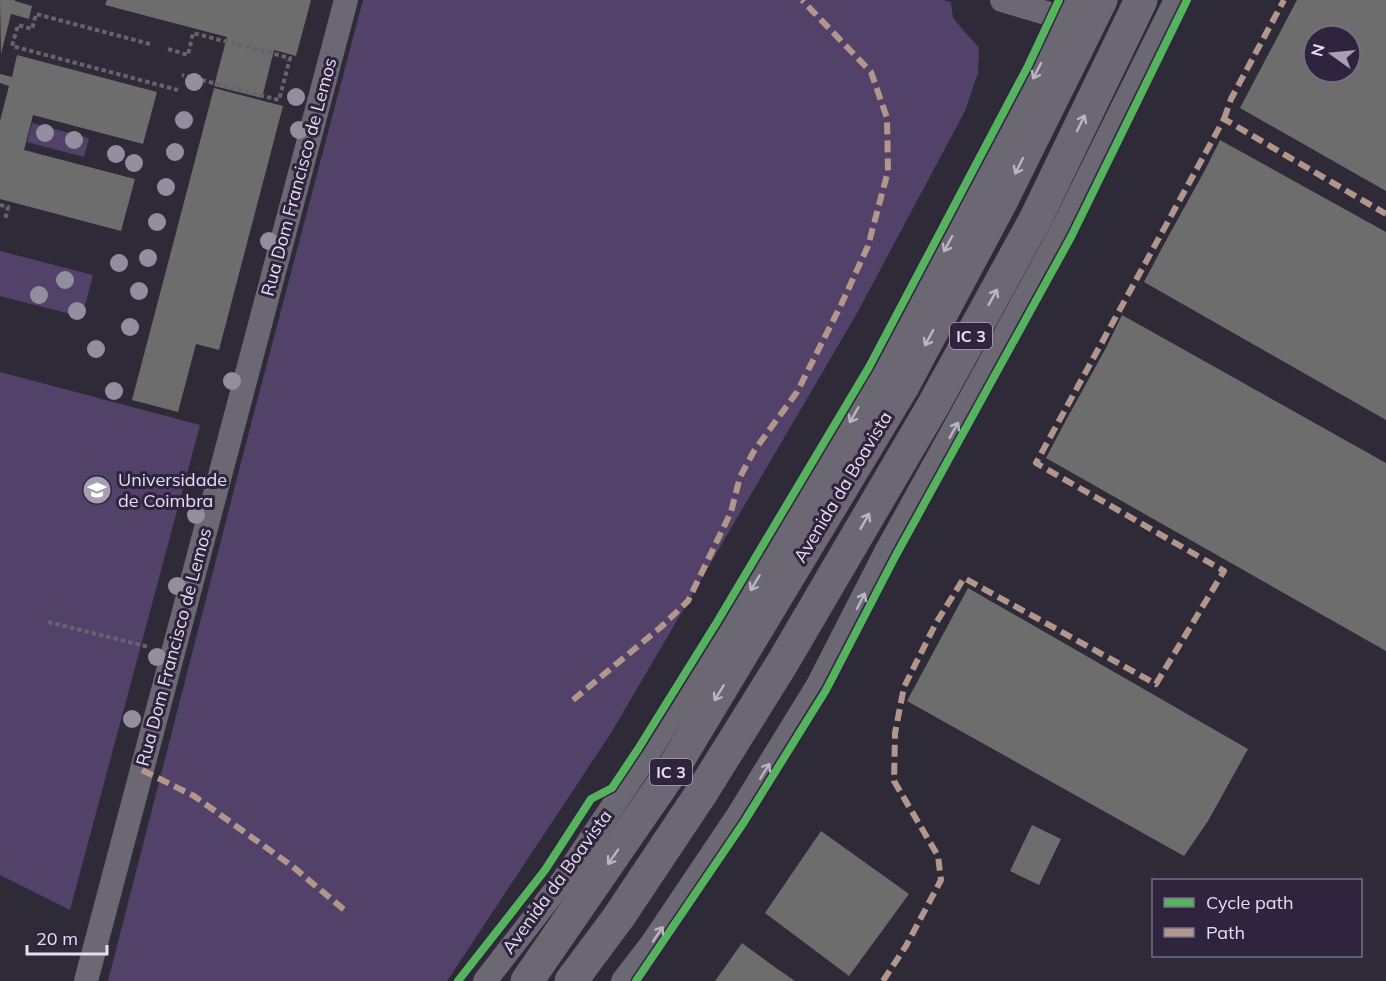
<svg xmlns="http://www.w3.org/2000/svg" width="1386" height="981" font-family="Mulish,sans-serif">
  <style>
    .green { fill: #52426a }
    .building { fill: #6d6d6d; fill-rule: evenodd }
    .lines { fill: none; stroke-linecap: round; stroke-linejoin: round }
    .path { stroke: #66636d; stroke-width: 4; stroke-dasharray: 4.5 3; stroke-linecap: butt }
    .minor { stroke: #6b6773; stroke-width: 24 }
    .trunk { stroke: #6c6675; stroke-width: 33 }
    .quiet { stroke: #b2968c; stroke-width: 6; stroke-dasharray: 12 6; stroke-linecap: butt }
    .cycleway-casing { stroke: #2e243e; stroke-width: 11 }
    .cycleway { stroke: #56b35d; stroke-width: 8 }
    .tree { fill: #938e9e }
    .oneway { stroke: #bab5c4 }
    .labels { text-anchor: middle; stroke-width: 6; stroke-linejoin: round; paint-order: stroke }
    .shield { fill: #2e243e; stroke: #ada7ba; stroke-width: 1.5 }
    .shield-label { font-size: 16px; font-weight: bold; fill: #e4dfef }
    .street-label { font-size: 18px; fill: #e4dfef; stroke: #2e243e }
    .poi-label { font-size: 18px; fill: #e4dfef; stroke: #2e243e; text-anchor: start }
  </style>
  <rect width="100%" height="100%" fill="#2f2a38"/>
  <!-- green -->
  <path class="green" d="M 363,0 L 943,0 L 951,2 L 953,18 L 979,48 L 978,73 L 965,111 L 856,315 L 611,733 L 447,981 L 108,981 L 245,447 Z
    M 32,123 L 89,138 L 84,157 L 27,142 Z
    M 0,251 L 93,275 L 82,317 L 0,296 Z
    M 0,372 L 200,425 L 70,910 L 0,875 Z"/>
  <!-- building -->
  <path class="building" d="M 0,0 L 15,0 L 15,1 L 32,6 L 29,19 L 11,14 L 1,54 Z
    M 107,0 L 311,0 L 296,56 L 274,50 L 262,98 L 214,86 L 227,37 L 105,5 Z
    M 1297,0 L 1386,0 L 1386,191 L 1240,108 ZM 1314,36 L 1350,36 L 1350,72 L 1314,72 Z
    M 17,55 L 157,92 L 143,144 L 33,115 L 24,150 L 135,179 L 121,231 L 0,199 L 0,121 L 9,86 L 0,83 L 0,74 L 12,77 Z
    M 214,88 L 283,106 L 219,350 L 196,344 L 178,412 L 132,400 Z
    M 1220,140 L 1386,232 L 1386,420 L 1144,282 L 1163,246 L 1205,170 Z
    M 1122,315 L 1386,463 L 1386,651 L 1046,458 L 1065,422 L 1107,346 Z
    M 968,588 L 1248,749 L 1208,821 L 1184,856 L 907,701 Z
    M 1032,825 L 1061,839 L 1039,885 L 1010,871 Z
    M 821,831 L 909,894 L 849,976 L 765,913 Z
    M 742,943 L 776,968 L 795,981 L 715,981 Z"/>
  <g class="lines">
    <!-- path -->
    <path class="path" d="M 150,44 L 36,14 L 32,29 L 18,25 L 12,46 L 178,90
      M 168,49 L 188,55 L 193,33 L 290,58 L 279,100 L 182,75
      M 0,205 L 8,207 L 5,220
      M 48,622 L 149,647"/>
    <!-- minor -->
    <path class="minor" d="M 1002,0 L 1063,18
      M 86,981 L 346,0
      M 485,981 L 564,879 L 647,755 L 727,629 L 805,500 L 879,372 L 978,188 L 1071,0
      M 623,981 L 653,942 L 737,817 L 818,685 L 887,550 L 960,418 L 1061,232 L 1176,0"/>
    <!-- trunk -->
    <path class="trunk" d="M 527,981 L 671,772 L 903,386 L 1002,200 L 1101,0
      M 571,981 L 618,918 L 702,792 L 783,662 L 934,404 L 1036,218 L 1141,0"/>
    <!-- quiet -->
    <path class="quiet" d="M 1224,119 L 1231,99 L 1284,0
      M 573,700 L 661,627 L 688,601 L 731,512 L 740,477 L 754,451 L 797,392 L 841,305 L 868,246 L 888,171 L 887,118 L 871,72 L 802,0
      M 142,770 L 194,796 L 292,866 L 348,913
      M 883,981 L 906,946 L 941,880 L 938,856 L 894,781 L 895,733 L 904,687 L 936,623 L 964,578 L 1156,684 L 1224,571 L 1036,463 L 1224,119 L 1386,214"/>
    <!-- cycleway casing -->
    <g class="cycleway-casing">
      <path id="cycleway" d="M 458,981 L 545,870 L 591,799 L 612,788 L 638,749 L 717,622 L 869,367 L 1028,66 L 1059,0
        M 636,981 L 744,822 L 826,690 L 896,555 L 1071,237 L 1187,0"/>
    </g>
    <!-- cycleway -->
    <use href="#cycleway" class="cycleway"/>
  </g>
  <!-- trees -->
  <g class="tree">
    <circle cx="194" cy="82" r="9"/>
    <circle cx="296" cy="97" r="9"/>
    <circle cx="184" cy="120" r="9"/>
    <circle cx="299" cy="130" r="9"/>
    <circle cx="45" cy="133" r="9"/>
    <circle cx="74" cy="140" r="9"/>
    <circle cx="175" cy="152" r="9"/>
    <circle cx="116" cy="154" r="9"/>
    <circle cx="134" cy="163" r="9"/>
    <circle cx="166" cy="187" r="9"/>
    <circle cx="157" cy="222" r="9"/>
    <circle cx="269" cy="241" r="9"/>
    <circle cx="148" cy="258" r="9"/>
    <circle cx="119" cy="263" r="9"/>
    <circle cx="65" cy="280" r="9"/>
    <circle cx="139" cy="291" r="9"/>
    <circle cx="39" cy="295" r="9"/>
    <circle cx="77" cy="311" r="9"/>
    <circle cx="130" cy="327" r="9"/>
    <circle cx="96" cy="349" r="9"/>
    <circle cx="232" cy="381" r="9"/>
    <circle cx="114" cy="391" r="9"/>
    <circle cx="196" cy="515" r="9"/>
    <circle cx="177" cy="586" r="9"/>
    <circle cx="157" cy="657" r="9"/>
    <circle cx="132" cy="719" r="9"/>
  </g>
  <!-- one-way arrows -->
  <defs><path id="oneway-shaft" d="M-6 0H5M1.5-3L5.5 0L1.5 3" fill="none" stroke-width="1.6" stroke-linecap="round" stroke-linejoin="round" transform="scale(1.5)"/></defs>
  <g class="oneway">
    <use href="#oneway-shaft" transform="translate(1037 71) rotate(117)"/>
    <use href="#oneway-shaft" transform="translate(1081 123) rotate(-64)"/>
    <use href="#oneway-shaft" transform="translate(1019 166) rotate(116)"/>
    <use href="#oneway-shaft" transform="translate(948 244) rotate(118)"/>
    <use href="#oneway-shaft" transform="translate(993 297) rotate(-61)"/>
    <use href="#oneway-shaft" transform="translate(929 338) rotate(118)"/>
    <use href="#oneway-shaft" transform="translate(854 415) rotate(120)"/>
    <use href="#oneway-shaft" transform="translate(954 430) rotate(-61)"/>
    <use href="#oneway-shaft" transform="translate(865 521) rotate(-60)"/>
    <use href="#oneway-shaft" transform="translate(755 583) rotate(121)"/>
    <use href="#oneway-shaft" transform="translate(861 601) rotate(-63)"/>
    <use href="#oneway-shaft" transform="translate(719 693) rotate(121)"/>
    <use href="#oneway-shaft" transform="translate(765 771) rotate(-58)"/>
    <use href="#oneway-shaft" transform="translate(613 857) rotate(125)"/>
    <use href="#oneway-shaft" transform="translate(658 934) rotate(-56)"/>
  </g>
  <!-- icons -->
  <defs>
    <g id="university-disc" transform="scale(1.5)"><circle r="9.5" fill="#a5a0af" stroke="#2e243e"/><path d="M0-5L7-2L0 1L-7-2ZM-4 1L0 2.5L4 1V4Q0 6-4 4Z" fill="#fff"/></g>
  </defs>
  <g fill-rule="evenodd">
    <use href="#university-disc" x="97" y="490"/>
  </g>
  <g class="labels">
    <!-- shield labels -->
    <g class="shield">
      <rect x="950" y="323" width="42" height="26" rx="4.5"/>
      <rect x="650" y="759" width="42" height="26" rx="4.5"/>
    </g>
    <g class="shield-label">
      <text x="971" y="342">IC 3</text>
      <text x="671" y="778">IC 3</text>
    </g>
    <!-- street labels -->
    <g class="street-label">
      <text transform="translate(299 177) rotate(-75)" y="6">Rua Dom Francisco de Lemos</text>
      <text transform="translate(843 487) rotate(-59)" y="6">Avenida da Boavista</text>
      <text transform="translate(174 647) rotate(-75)" y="6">Rua Dom Francisco de Lemos</text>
      <text transform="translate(557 882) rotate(-54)" y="6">Avenida da Boavista</text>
    </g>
    <!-- poi labels -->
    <g class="poi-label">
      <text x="118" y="486">Universidade<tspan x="118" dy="21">de Coimbra</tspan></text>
    </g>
  </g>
  <!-- legend -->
  <rect x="1152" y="879" width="210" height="78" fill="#2e243e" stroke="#776f85" stroke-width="1.5"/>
  <rect x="1164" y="898" width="30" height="9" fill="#56b35d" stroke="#776f85" stroke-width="1.5"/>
  <text x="1206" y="909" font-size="18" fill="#e4dfef">Cycle path</text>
  <rect x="1164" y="928" width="30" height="9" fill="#b2968c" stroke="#776f85" stroke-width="1.5"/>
  <text x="1206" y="939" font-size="18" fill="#e4dfef">Path</text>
  <!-- north arrow -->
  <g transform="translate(1332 54) rotate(285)"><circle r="28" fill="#2e243e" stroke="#776f85" stroke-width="1.5"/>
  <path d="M0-4.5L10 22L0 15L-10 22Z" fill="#a5a0af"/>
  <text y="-9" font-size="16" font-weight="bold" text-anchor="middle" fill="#e4dfef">N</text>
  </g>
  <!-- scale -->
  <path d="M27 945v9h80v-9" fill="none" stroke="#e4dfef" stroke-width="3"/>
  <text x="36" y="945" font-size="18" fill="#e4dfef" stroke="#2e243e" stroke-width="4.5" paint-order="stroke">20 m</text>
</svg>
